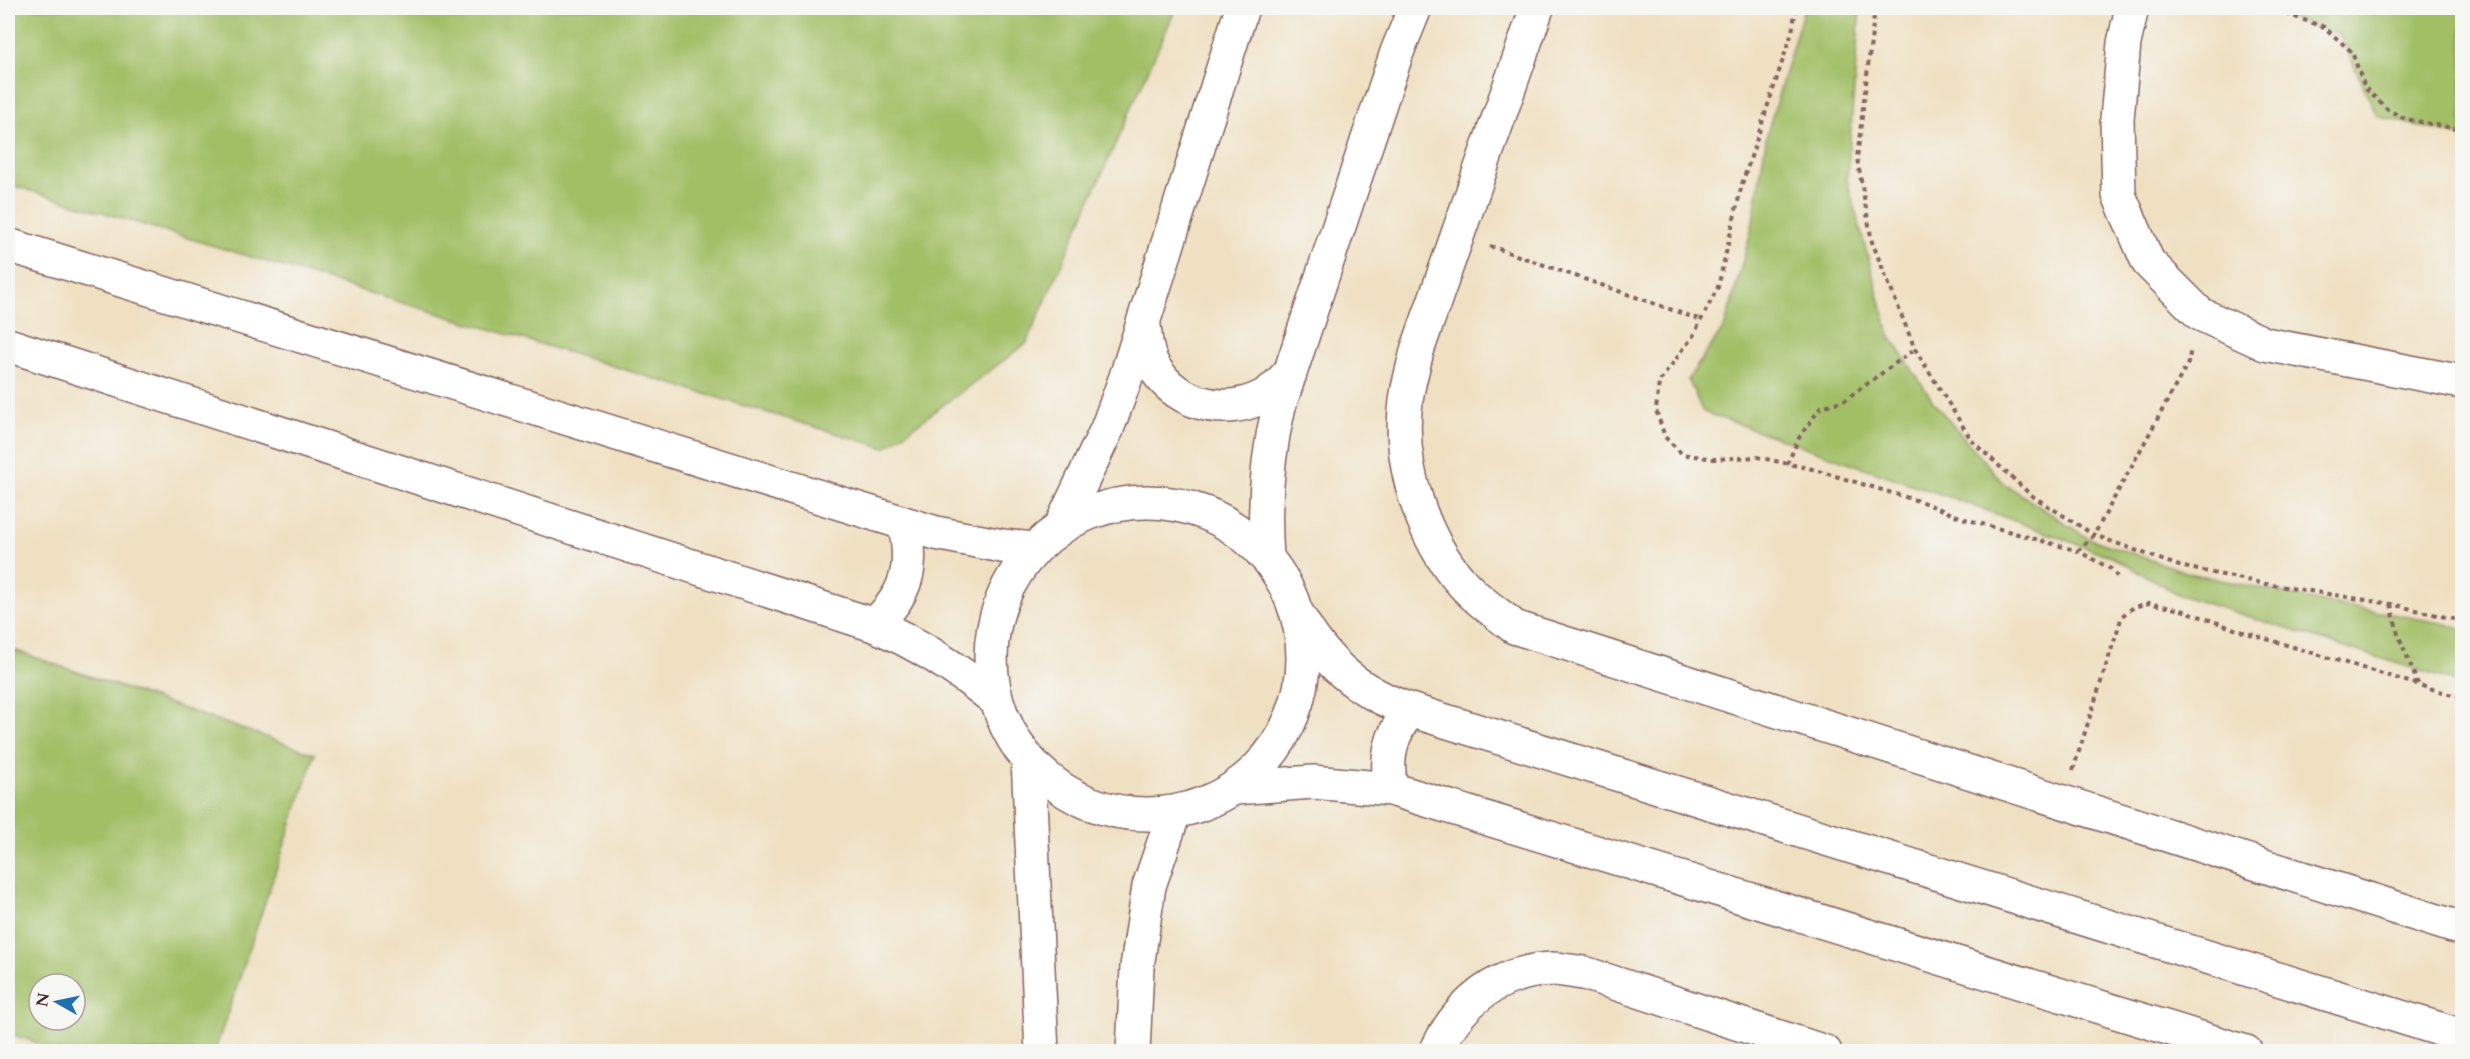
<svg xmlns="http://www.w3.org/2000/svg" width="2470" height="1059" font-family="Cardo,serif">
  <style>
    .green { fill: #a2bf66; stroke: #766f48; stroke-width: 1.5; fill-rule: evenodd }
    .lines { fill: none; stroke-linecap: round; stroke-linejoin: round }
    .minor-casing { stroke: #846360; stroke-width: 36 }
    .tertiary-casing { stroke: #846360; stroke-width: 36 }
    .path { stroke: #846360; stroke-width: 4; stroke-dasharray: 4.5 4.5; stroke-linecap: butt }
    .minor { stroke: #fff; stroke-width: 33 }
    .tertiary { stroke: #fff; stroke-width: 33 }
  </style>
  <rect width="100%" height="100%" fill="#f6f6f2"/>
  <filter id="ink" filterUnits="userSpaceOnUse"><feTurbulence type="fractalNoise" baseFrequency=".0167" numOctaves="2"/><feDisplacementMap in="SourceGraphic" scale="12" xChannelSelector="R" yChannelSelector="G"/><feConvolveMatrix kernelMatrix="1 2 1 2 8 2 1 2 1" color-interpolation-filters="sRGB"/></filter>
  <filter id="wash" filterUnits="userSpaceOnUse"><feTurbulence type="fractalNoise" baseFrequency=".008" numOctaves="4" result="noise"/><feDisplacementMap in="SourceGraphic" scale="24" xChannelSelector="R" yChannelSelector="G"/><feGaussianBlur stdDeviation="1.35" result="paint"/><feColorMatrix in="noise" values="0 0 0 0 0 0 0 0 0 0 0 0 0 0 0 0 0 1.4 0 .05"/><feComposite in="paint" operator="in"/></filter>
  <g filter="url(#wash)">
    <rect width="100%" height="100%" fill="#efe0c2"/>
    <!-- green -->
    <path class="green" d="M 8,8 L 1176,8 L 1026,344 L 885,448 L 8,184 Z
      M 1804,8 L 1860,8 L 1847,180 L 1889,334 L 1934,403 L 2003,483 L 2088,538 L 2189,573 L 2324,602 L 2447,624 L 2462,630 L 2462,684 L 2180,595 L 2112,557 L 1966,503 L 1703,412 L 1688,379 L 1725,326 L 1752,227 L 1767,134 Z
      M 2261,8 L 2462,8 L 2462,136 L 2377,116 L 2340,35 Z
      M 8,648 L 315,754 L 215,1051 L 60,1051 L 8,1033 ZM 39,984 L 75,984 L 75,1020 L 39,1020 Z"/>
  </g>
  <g filter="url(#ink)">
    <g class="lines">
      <!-- minor casing -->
      <g class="minor-casing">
        <path id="minor" d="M 1537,8 L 1417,351 C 1413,368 1408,384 1406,401 C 1397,467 1425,550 1474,595 C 1487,607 1501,616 1514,627 L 2462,929
          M 2132,8 L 2124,43 L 2117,119 L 2119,195 L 2148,262 L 2200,314 L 2265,344 L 2462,382
          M 1298,615 C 1326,664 1357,691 1410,710 L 2462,1036
          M 1235,788 L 1313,782 L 1391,789 L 2246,1052
          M 1391,789 C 1385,758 1390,735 1410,710
          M 1436,1052 C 1458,1003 1497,972 1552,969 C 1562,969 1574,972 1584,973 L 1825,1052"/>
      </g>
      <!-- tertiary casing -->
      <g class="tertiary-casing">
        <path id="tertiary" d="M 8,245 L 936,533 L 1002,546 L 1035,549
          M 1144,325 C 1145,337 1146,350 1151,361 C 1171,403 1223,417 1262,397 C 1274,391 1282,381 1290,372
          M 8,345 L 874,625 C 920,644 959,670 997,701
          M991 658a156 156 0 1 1 312 0a156 156 0 1 1-312 0Z
          M 1060,528 L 1107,429 L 1126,377 L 1242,8
          M 1267,557 C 1263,504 1267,457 1279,406 L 1397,52 L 1415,8
          M 874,625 C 907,594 915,567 904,523
          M 1028,759 L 1042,1052
          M 1133,1052 L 1137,967 L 1149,886 L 1174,813"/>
      </g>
      <!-- path -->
      <path class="path" d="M 1796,8 L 1792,32 L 1742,184 L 1718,287 L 1693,336 L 1659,382 L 1656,410 L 1665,437 L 1682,454 L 1714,459 L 1757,457 L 1812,469 L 1922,502 L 1965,519 L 2078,551 L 2111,569 L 2119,579
        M 1875,8 L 1857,158 L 1872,242 L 1915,349 L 1972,441 L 2031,495 L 2094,535 L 2179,566 L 2266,584 L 2391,604 L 2462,621
        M 2269,8 L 2324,27 L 2352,52 L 2365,88 L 2388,110 L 2406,119 L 2462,130
        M 1490,246 L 1701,320
        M 1787,464 L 1800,436 L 1821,407 L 1845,400 L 1915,349
        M 2078,551 L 2094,535 L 2188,363 L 2191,349
        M 2391,604 L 2398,634 L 2418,684
        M 2073,770 L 2122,616 L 2134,607 L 2149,603 L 2185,611 L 2240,631 L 2462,698"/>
      <!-- minor -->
      <use href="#minor" class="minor"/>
      <!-- tertiary -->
      <use href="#tertiary" class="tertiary"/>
    </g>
  </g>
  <!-- margin -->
  <rect width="2470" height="1059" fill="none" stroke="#f6f6f2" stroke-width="30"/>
  <!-- north arrow -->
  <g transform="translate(57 1002) rotate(279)"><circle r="28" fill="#f6f6f2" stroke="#b1a0a2" stroke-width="1.5"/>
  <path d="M0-4.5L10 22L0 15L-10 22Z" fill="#1f6fb2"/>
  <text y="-9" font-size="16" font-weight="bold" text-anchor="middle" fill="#4a1f2b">N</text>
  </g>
</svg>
